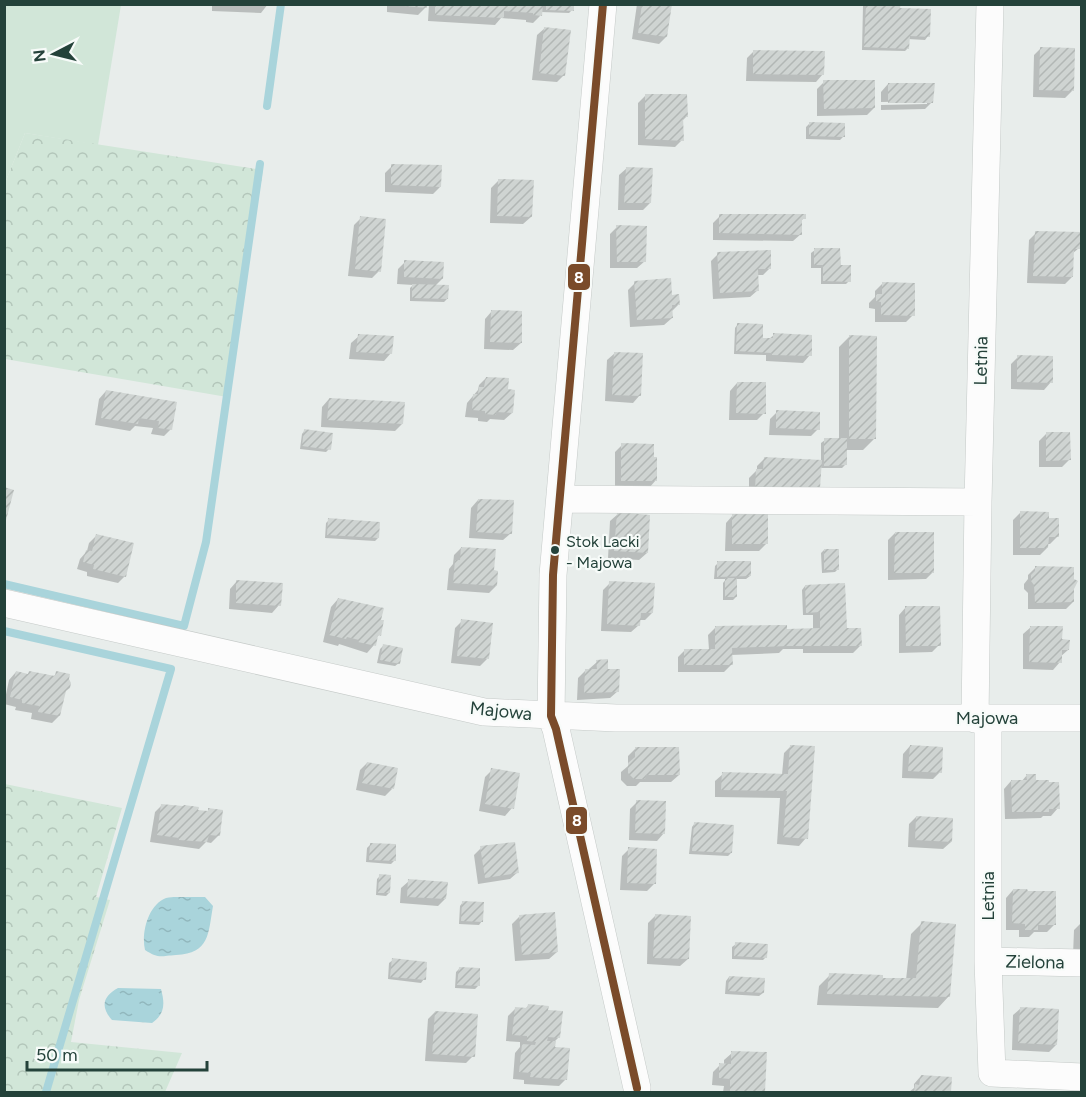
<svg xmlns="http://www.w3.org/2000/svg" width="1086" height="1097" font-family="Figtree,sans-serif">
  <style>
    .grass { fill: #d1e6d8 }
    .forest { fill: url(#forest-crowns) }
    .water { fill: url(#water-ripples) }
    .shadow { fill: #0003 }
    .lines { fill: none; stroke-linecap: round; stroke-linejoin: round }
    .stream { stroke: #a9d4db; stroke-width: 8 }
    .building { fill: url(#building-hatch) }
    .minor-casing { stroke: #c5cac8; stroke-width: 28 }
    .minor { stroke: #fcfcfc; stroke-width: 27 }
    .bus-1-casing { stroke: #f7fbf9; stroke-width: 12 }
    .bus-1 { stroke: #7a4b2a; stroke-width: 8 }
    .bus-dot { fill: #24423a; stroke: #f7fbf9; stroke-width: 2 }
    .labels { text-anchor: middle; stroke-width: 4.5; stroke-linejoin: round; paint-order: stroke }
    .bus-label { font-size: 16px; fill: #24423a; stroke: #f7fbf9; text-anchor: start }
    .street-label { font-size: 18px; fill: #24423a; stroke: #f7fbf9 }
    .line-badge { stroke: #f7fbf9; stroke-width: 2 }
    .badge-label { font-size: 16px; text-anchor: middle; font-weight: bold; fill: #fff }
  </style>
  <defs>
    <pattern id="forest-crowns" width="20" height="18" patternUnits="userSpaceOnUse" patternTransform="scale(1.5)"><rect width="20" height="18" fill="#d1e6d8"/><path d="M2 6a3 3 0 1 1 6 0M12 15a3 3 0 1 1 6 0" fill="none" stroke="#b3c6ba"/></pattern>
    <pattern id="water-ripples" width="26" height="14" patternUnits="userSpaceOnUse" patternTransform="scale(1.5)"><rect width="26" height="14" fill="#a9d4db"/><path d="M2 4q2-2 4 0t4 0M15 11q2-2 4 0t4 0" fill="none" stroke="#91b7bd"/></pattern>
    <pattern id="building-hatch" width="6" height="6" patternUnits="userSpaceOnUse" patternTransform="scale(1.5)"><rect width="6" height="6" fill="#cfd4d2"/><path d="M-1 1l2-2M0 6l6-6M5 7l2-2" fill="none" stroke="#b2b7b5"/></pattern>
  </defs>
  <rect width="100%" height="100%" fill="#e8edeb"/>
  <!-- grass -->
  <path class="grass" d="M 5,5 L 121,5 L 98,145 L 25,133 L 5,183 Z"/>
  <!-- forest -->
  <path class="forest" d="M 25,133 L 263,170 L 227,397 L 5,359 L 5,183 Z
    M 5,784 L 122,808 L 96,897 L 110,900 L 79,1000 L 71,1042 L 182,1053 L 165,1092 L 5,1092 Z"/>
  <!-- water -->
  <path class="water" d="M 176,897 L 205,897 L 213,906 C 208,934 210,953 176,955 C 160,956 159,959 145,950 C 141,933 148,905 166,898 C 170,897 173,897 176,897 Z
    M 118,988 L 161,989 C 165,1004 165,1014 152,1023 L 112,1020 C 100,1007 103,996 118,988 Z"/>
  <!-- shadow -->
  <path class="shadow" d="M 212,4 L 268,4 L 261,13 L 212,11 Z
    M 387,4 L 426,4 L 425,8 L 418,15 L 387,12 Z
    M 429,4 L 572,4 L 572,10 L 569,13 L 541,12 L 540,16 L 533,23 L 526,22 L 526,20 L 501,18 L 495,25 L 428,21 Z
    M 637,4 L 670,4 L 666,37 L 659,44 L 632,39 Z
    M 864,4 L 899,4 L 899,9 L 928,36 L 925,40 L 908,39 L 908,48 L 905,51 L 862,50 L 863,6 Z
    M 545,28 L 564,75 L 557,82 L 532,80 L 537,35 Z
    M 1041,48 L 1072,91 L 1065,98 L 1033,97 L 1034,55 Z
    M 754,51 L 823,74 L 816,82 L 746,81 L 747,58 Z
    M 824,82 L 874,108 L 867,115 L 817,116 L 817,89 Z
    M 888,84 L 932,102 L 925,109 L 881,110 L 881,105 L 927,104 L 927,101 L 881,102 L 881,92 Z
    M 645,96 L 687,116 L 682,121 L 682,140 L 675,147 L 638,145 L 638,103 Z
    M 809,124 L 843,137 L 840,140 L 806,139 L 806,127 Z
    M 392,166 L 440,187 L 433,194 L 385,192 L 385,173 Z
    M 627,168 L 650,203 L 643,210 L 618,210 L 619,175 Z
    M 498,181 L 531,217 L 523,224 L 490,223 L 491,188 Z
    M 720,216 L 804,218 L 800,222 L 801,234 L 793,241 L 713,240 L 713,223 Z
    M 361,218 L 379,271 L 372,278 L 348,276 L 354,225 Z
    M 617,227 L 645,261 L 637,268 L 610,268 L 610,234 Z
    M 1036,233 L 1079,248 L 1072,254 L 1072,277 L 1065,284 L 1027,283 L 1029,240 Z
    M 815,250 L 840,267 L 849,281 L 846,284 L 821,284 L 821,268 L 811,268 L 811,253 Z
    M 718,254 L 770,268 L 763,275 L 757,275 L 758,290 L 750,297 L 713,299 L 711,261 Z
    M 405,262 L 442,279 L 435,286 L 447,299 L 444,302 L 410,301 L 410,288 L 413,285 L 397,284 L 398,269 Z
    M 635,283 L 670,297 L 678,305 L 671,312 L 672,318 L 664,325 L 630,327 L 628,290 Z
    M 883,283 L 913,315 L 906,322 L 875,322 L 875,309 L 869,308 L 869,303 L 875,297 L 875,291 Z
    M 492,311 L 521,343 L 513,350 L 484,349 L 485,319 Z
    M 738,324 L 761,339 L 769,339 L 774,335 L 810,355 L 803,363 L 766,361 L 766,355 L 734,354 L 735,328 Z
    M 359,336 L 391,353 L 384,361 L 349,359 L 351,343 Z
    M 850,336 L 874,439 L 863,450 L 845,450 L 845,465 L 842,468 L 820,468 L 749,497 L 749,478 L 757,470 L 757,466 L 764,459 L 821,462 L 821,443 L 825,440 L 839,440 L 839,347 Z
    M 615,353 L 640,395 L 633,403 L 605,401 L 607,360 Z
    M 1018,357 L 1051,382 L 1044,390 L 1011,389 L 1011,364 Z
    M 486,378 L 506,390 L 512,413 L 504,420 L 490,419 L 487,422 L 478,421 L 478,418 L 465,417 L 467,403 L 478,390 L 479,385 Z
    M 737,383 L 764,413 L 757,420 L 729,420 L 730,391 Z
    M 106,391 L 175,403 L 171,429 L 164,436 L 151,434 L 153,428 L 135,426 L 130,431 L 95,425 L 99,399 Z
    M 329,399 L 402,424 L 395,431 L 321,427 L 322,407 Z
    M 777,412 L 818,429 L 811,436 L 769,435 L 770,419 Z
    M 305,430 L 329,449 L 326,452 L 300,449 L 302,434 Z
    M 1046,434 L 1069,460 L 1062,467 L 1039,467 L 1039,441 Z
    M 622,445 L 656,480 L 649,488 L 615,488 L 615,452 Z
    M 478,500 L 511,533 L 503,540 L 469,538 L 471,508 Z
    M 1020,513 L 1047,520 L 1058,536 L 1050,544 L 1047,544 L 1047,548 L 1040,555 L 1013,555 L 1013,520 Z
    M 618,514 L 647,553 L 639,560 L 608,558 L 610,521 Z
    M 733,515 L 767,543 L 759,551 L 725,551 L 726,523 Z
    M 329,520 L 378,538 L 375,541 L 325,538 L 326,523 Z
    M 895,533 L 933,572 L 926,579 L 888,580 L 888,540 Z
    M 96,536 L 125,576 L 118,583 L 87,576 L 87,572 L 77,569 L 80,559 L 87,551 L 89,543 Z
    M 461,548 L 493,572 L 496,586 L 489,593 L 447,590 L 449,569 L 453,564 L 454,555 Z
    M 824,550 L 838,569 L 835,572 L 822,573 L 821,553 Z
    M 718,563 L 750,576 L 746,579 L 736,579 L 736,597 L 733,600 L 723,600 L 723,583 L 726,579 L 714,579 L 715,566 Z
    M 1035,568 L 1072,589 L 1073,602 L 1066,609 L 1028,609 L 1028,593 L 1024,589 L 1024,584 L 1028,579 L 1028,575 Z
    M 237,581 L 279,605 L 272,613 L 229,609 L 230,589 Z
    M 610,583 L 652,613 L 645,620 L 639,620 L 639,625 L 631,632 L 601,631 L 603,590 Z
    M 805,586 L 860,646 L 853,653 L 803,653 L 803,649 L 783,649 L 779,653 L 731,655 L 731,665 L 724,672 L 678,672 L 678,657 L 685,650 L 709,650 L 708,635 L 715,628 L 786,631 L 813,630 L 813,615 L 803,615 L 802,590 Z
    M 338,599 L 380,621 L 379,635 L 376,638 L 374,645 L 367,653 L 339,644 L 338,646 L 323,642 L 331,607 Z
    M 906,607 L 939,645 L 932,652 L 899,653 L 899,615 Z
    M 462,621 L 487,659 L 480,666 L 451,663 L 455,628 Z
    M 1031,627 L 1068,650 L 1060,657 L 1060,662 L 1053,670 L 1023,669 L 1023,634 Z
    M 383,646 L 399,663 L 395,666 L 377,663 L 380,649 Z
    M 597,662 L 618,691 L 610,698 L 577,700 L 578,678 L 585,671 L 590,671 L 589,669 Z
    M 16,672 L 27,675 L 30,672 L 53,677 L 57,673 L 64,691 L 59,716 L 52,723 L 31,719 L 32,713 L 15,710 L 16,707 L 4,704 L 9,680 Z
    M 791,746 L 806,838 L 799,846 L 777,844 L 780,798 L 715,797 L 715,781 L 723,774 L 782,775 L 784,753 Z
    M 910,746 L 940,772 L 933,779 L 902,778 L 903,754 Z
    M 635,749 L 679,775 L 671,782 L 640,782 L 636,786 L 627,786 L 621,780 L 621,772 L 628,766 L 628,756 Z
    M 367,763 L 392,789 L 385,796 L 356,790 L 360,770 Z
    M 492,770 L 512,808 L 505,816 L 479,811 L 485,777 Z
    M 1027,775 L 1035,781 L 1058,808 L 1051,816 L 1043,816 L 1041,818 L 1005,819 L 1004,789 L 1011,781 L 1021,782 Z
    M 637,802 L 664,833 L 657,841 L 629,840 L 630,809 Z
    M 162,805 L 197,812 L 206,812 L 209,810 L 219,835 L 211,843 L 206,842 L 199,849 L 150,842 L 155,812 Z
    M 916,817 L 951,842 L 943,849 L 908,847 L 909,824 Z
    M 695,823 L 731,853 L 728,856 L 689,854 L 692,827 Z
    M 371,844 L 394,861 L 391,864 L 366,862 L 367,848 Z
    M 481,848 L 518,872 L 510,879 L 478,884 L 474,855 Z
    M 629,849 L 654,884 L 647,891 L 620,890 L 622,856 Z
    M 380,876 L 389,893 L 386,896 L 376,895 L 377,879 Z
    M 409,881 L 445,899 L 438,906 L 400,903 L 401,888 Z
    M 1013,890 L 1054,925 L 1047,932 L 1034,932 L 1029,937 L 1019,937 L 1019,930 L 1006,930 L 1006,898 Z
    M 463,902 L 482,921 L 479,925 L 459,924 L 460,906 Z
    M 655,916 L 688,959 L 680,966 L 647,964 L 648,923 Z
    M 519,917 L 557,952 L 549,959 L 515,961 L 512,924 Z
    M 922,923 L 949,996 L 938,1008 L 817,1005 L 819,986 L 830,975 L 882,980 L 906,980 L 911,934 Z
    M 1081,923 L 1082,956 L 1073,955 L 1074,930 Z
    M 736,944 L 766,957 L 763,960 L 732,959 L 732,947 Z
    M 393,960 L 424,979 L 421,983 L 388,979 L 389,963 Z
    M 459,969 L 478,986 L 475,989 L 455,988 L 456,972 Z
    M 729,977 L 763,993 L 759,996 L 725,994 L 726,981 Z
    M 528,1006 L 547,1011 L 559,1037 L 554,1042 L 554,1048 L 566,1079 L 559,1086 L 524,1084 L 524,1080 L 513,1079 L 515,1053 L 520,1047 L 520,1042 L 506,1041 L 508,1016 L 515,1009 L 525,1009 Z
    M 1021,1008 L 1056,1045 L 1049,1052 L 1012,1050 L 1013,1015 Z
    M 435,1012 L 473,1056 L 466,1063 L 425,1061 L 428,1019 Z
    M 732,1053 L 765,1054 L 763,1092 L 723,1092 L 724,1086 L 712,1085 L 713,1072 L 720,1065 L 724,1065 L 724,1060 Z
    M 921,1076 L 951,1078 L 950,1092 L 909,1092 L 914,1088 L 914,1084 Z"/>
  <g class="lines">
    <!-- stream -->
    <path class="stream" d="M 267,106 L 281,4
      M 4,584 L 184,626 L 206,542 L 260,164
      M 4,631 L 171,669 L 46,1092"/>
  </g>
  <!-- building -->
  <path class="building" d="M 404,4 L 427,4 L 427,8 L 404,6 Z
    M 435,4 L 543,4 L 542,16 L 533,15 L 533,13 L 504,11 L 504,18 L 435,15 Z
    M 546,4 L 574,4 L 574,11 L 546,10 Z
    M 642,4 L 672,4 L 667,37 L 638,33 Z
    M 866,4 L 901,4 L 900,8 L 931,9 L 930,37 L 910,36 L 909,49 L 864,47 Z
    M 544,27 L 571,30 L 565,76 L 539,73 Z
    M 1040,47 L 1075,48 L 1074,91 L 1039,90 Z
    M 753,50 L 825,51 L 824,75 L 753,74 Z
    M 823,80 L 875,80 L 875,108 L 824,109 Z
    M 888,83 L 935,83 L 933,103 L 888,103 Z
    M 645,94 L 687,94 L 688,117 L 683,117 L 684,141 L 645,139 Z
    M 809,122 L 845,123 L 845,137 L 809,136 Z
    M 391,164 L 442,165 L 441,187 L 391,185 Z
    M 626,167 L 653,168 L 651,203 L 624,203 Z
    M 498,179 L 534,180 L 532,217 L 497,216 Z
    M 719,214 L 806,214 L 806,219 L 802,219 L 802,235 L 719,233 Z
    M 360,216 L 386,219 L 381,272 L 355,269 Z
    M 616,225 L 647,226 L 646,262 L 617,262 Z
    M 1035,231 L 1081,232 L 1080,249 L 1074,249 L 1073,277 L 1033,276 Z
    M 814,248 L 840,248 L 841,265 L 851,265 L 851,282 L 823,281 L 823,265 L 814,265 Z
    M 771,250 L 771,269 L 758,269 L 759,291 L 720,293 L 717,252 Z
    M 404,260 L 444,262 L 443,279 L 404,277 Z
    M 671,278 L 672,295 L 679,294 L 680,305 L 672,305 L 673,318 L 637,320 L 634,281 Z
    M 882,282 L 915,283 L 915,316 L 881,315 L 881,302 L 876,301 L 876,294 L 882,294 Z
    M 412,284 L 449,285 L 448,299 L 412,298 Z
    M 491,310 L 522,311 L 522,343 L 490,342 Z
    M 737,323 L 763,324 L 763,338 L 773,338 L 773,333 L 812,335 L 812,356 L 772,355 L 772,353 L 736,351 Z
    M 358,334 L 394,336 L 392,354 L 356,352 Z
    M 849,335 L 877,336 L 876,439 L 849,439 Z
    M 614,352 L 643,353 L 641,396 L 612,395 Z
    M 1017,355 L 1053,356 L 1053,383 L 1017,382 Z
    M 486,377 L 509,378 L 508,389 L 515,390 L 513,413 L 496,412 L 496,415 L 485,414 L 485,411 L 472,410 L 473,394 L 478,394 L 479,387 L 484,387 Z
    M 737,382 L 766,382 L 766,414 L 736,413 Z
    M 106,390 L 177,402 L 172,430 L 158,428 L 159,421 L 139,418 L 138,424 L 101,418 Z
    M 329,398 L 405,402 L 403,424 L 327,420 Z
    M 776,410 L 820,412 L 820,430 L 776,428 Z
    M 304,429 L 333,433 L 331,450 L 302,446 Z
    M 1046,432 L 1070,432 L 1071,460 L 1046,461 Z
    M 824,438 L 847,438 L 847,465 L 824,466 Z
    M 621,443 L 654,444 L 654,457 L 657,457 L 657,481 L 621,481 Z
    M 764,457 L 822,460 L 820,488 L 755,490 L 756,469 L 763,469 Z
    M 4,487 L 14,490 L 5,524 L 4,524 Z
    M 478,499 L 514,500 L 512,534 L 476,532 Z
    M 1020,511 L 1049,512 L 1049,518 L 1059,518 L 1059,537 L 1049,537 L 1048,548 L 1020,548 Z
    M 617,512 L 650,515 L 648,553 L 614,551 Z
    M 732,514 L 768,514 L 768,544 L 732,544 Z
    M 328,518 L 380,522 L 379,538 L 327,535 Z
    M 895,532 L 934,532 L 934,573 L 894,573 Z
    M 96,534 L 134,543 L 126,577 L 93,569 L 94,565 L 83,562 L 86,550 L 92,551 Z
    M 461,547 L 496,549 L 494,570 L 498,571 L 497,586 L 453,583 L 455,560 L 460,560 Z
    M 824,549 L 839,549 L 839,570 L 824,570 Z
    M 717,561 L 751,561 L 751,576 L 717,577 Z
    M 1035,566 L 1074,567 L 1074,579 L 1078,581 L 1074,589 L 1074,602 L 1035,603 L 1034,585 L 1031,581 L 1031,575 L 1035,571 Z
    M 725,578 L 737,578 L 737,597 L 725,597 Z
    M 236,580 L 283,583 L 281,606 L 236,603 Z
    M 609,581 L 655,583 L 653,613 L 641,613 L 640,626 L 607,624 Z
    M 845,583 L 847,628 L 861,628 L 862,646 L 788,646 L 732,648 L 733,665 L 684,665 L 684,649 L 715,649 L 715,626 L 787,625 L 787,629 L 820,628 L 820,612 L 806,613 L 805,585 Z
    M 338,598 L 384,608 L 381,620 L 384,620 L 381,636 L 378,635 L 376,646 L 358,642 L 359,640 L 347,637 L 346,639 L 329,635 Z
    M 905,606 L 940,606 L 941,646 L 906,646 Z
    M 461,619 L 493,623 L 489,659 L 457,656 Z
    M 1030,626 L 1063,626 L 1062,639 L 1070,640 L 1069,650 L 1062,650 L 1062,663 L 1029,662 Z
    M 383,644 L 403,648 L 400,664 L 380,660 Z
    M 608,659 L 608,669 L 620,669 L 619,692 L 584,693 L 585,669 L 597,669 L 596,660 Z
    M 16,671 L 28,674 L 29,671 L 55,676 L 56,671 L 70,674 L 69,679 L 71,683 L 70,688 L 66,691 L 60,716 L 38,712 L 39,706 L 22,703 L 22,700 L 10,697 Z
    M 790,745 L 815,746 L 808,839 L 783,837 L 787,791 L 721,790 L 722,772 L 788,774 Z
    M 910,745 L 943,747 L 942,773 L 908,771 Z
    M 635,747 L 679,747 L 680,775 L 646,775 L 645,779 L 634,779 L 628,773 L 628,763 L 635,757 Z
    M 367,762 L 398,768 L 394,789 L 362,783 Z
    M 491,768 L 520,773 L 514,809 L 485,804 Z
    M 1026,774 L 1036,774 L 1036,780 L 1049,780 L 1049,782 L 1059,782 L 1060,809 L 1049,809 L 1049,812 L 1012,812 L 1011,780 L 1027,780 Z
    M 636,800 L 666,801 L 665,834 L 635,833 Z
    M 161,804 L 183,806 L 184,805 L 199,807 L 198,810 L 208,811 L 208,808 L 223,810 L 220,836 L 209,835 L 207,842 L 179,840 L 179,838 L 157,835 Z
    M 916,816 L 953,818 L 952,842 L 915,840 Z
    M 694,822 L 734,825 L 732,853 L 692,851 Z
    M 515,842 L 519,873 L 485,878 L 480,846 Z
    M 370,843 L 396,844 L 396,861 L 369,860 Z
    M 628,847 L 657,849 L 656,884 L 627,883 Z
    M 379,874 L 391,875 L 390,893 L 378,893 Z
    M 408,879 L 448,882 L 446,899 L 407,897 Z
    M 1013,889 L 1027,889 L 1028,891 L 1056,891 L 1056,925 L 1038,925 L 1038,930 L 1025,930 L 1025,924 L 1012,923 Z
    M 462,901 L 484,902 L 483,922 L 461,921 Z
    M 555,912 L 558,952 L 522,955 L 519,915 Z
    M 655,914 L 691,916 L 689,959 L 653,958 Z
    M 921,921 L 956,924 L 950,997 L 827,994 L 829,973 L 883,975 L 883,978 L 916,978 Z
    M 735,942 L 768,944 L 767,958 L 734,956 Z
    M 392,958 L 427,962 L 426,980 L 390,977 Z
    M 459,967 L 480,968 L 480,986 L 457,985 Z
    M 729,976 L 765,978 L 764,993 L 728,991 Z
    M 528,1004 L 549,1006 L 548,1010 L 563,1011 L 560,1038 L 548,1037 L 547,1041 L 556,1041 L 555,1047 L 570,1048 L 567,1080 L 530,1077 L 531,1073 L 519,1072 L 522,1044 L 535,1045 L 536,1042 L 527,1041 L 527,1036 L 512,1035 L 515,1007 L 527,1008 Z
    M 1020,1007 L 1059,1009 L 1057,1045 L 1018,1043 Z
    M 435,1011 L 478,1014 L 475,1057 L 432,1054 Z
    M 731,1051 L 767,1052 L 765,1092 L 730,1092 L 730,1079 L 719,1078 L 719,1063 L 731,1064 Z
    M 921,1075 L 952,1077 L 951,1092 L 914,1092 L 915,1084 L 919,1085 Z"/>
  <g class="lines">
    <!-- minor casing -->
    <g class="minor-casing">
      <path id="minor" d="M 603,4 L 553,575 L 551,716 L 556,729 L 637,1088
        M 560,499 L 978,502
        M 4,603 L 484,712 L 616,718 L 1082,718
        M 988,718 L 988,961 L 992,1073 L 1082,1077
        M 975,719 L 978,502 L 990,4
        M 988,961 L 1082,963"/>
    </g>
    <!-- minor -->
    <use href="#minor" class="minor"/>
    <!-- bus-1 casing -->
    <g class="bus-1-casing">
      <path id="bus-1" d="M 603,4 L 553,575 L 551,716 L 556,729 L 637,1088"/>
    </g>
    <!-- bus-1 -->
    <use href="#bus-1" class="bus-1"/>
  </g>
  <!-- markers -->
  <circle class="bus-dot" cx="555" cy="550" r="5"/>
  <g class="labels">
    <!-- bus labels -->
    <g class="bus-label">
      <text x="566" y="547">Stok Lacki<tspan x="566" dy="21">- Majowa</tspan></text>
    </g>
    <!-- street labels -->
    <g class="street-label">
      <text transform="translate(981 361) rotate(-89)" y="6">Letnia</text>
      <text transform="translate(501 711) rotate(6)" y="6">Majowa</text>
      <text x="987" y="724">Majowa</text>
      <text transform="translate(988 896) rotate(-90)" y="6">Letnia</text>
      <text transform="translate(1035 962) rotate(1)" y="6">Zielona</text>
    </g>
  </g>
  <g class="line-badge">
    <rect x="567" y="263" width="24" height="28" rx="6" fill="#7a4b2a"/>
    <rect x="565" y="806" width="23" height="29" rx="6" fill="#7a4b2a"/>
  </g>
  <g class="badge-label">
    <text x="579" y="283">8</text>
    <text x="577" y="826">8</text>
  </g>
  <!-- border -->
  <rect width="1086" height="1097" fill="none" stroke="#24423a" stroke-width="12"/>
  <!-- north arrow -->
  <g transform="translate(54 54) rotate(263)" stroke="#f7fbf9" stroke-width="4.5" paint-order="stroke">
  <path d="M0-4.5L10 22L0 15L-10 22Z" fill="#24423a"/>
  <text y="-9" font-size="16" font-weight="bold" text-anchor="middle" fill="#24423a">N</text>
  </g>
  <!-- scale -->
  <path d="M27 1061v9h180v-9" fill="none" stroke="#24423a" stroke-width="3"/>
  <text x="36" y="1061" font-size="18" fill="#24423a" stroke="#f7fbf9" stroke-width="4.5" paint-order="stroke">50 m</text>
</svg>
